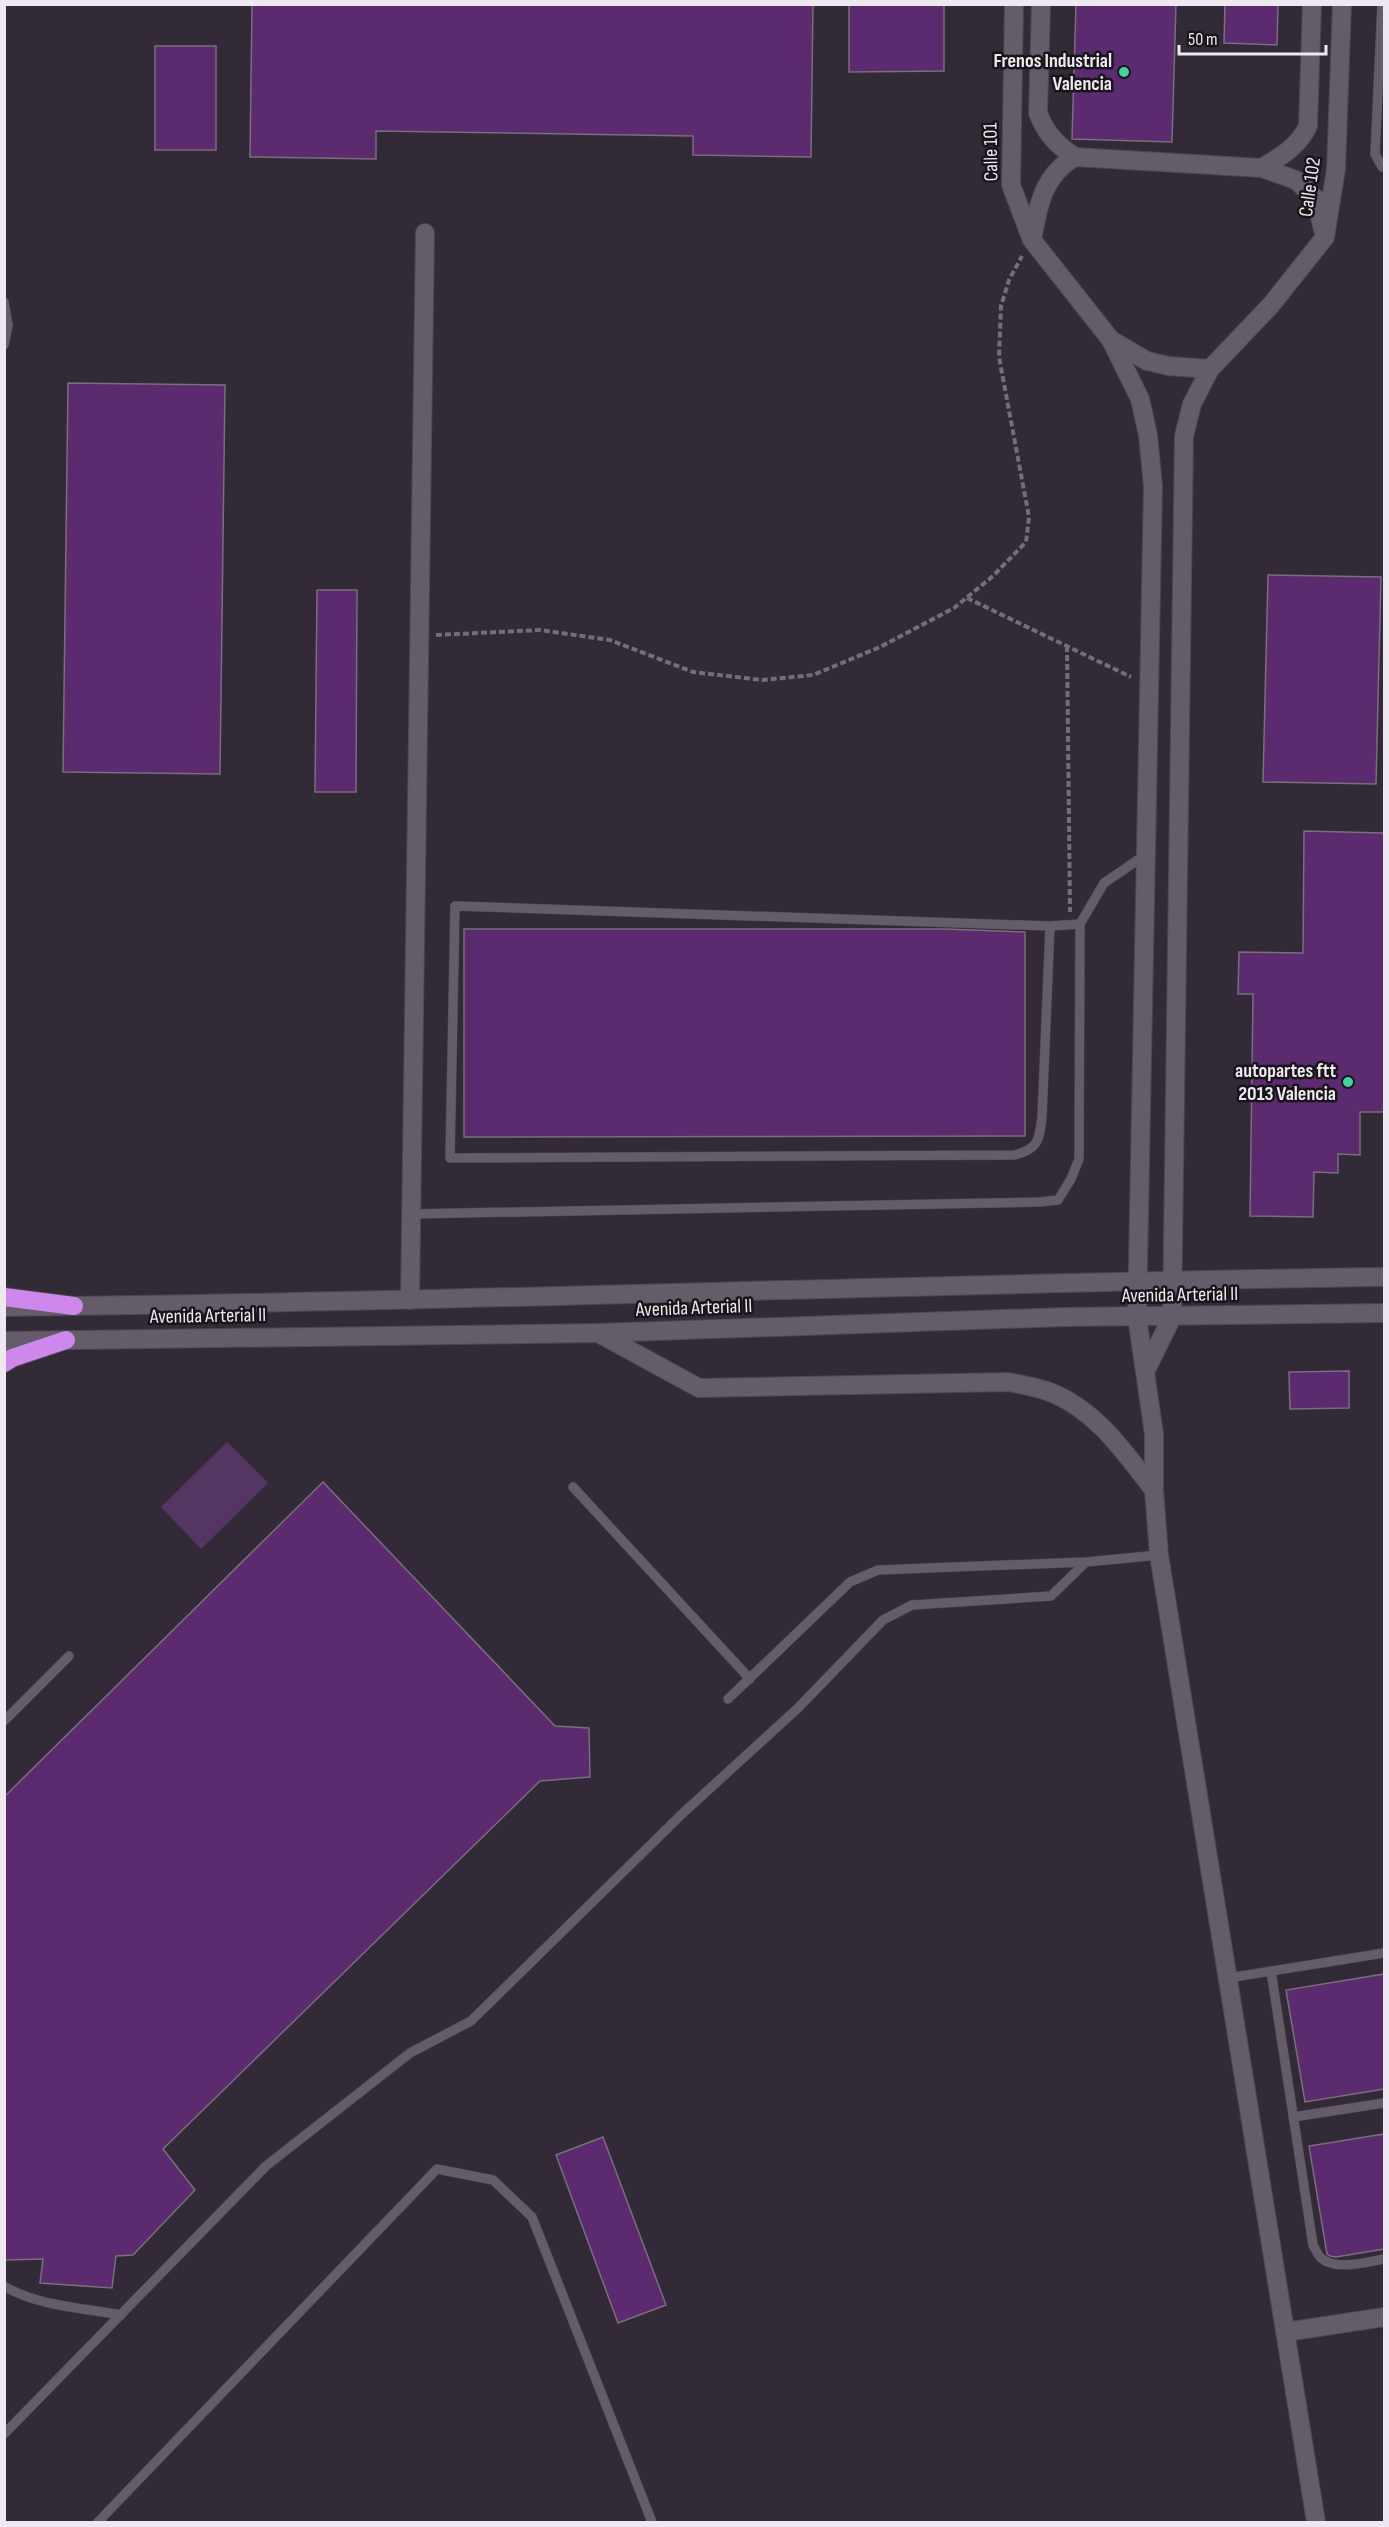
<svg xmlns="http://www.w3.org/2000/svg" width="1389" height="2527" font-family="'Sofia Sans Condensed',sans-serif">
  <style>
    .green { fill: #553562 }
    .building { fill: #5c2b6f; stroke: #786e7c; stroke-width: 1.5 }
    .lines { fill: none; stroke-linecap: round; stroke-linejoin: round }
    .lane-casing { stroke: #4e4650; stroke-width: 10 }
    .street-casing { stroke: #4e4650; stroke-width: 20 }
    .secondary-casing { stroke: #4e4650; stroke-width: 20 }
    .highway-casing { stroke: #4e4650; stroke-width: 20 }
    .path { stroke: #756d79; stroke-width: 4; stroke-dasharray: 6 3; stroke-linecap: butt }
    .lane { stroke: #655c6a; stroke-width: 9 }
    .street { stroke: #655c6a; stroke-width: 18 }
    .secondary { stroke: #655c6a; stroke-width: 18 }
    .highway { stroke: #ce87eb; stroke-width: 18 }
    .poi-dot { fill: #41d4a1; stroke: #18151a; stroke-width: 2 }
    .labels { text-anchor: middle; stroke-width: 5; stroke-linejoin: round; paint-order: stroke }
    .poi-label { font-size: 20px; font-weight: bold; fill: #eee8f0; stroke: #18151a; text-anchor: end }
    .street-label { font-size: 20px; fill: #eee8f0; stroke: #18151a }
  </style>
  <rect width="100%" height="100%" fill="#332a37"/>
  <!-- green -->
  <path class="green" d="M 227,1442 L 268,1483 L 201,1549 L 161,1507 Z"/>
  <!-- building -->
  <path class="building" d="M 252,4 L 813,4 L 811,157 L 693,155 L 693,136 L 376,131 L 376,159 L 250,157 Z
    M 849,4 L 944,4 L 944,71 L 849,72 Z
    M 1076,4 L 1176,4 L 1172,142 L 1072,139 Z
    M 1225,4 L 1278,4 L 1277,45 L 1224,43 Z
    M 155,46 L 216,46 L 216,150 L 155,150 Z
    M 68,383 L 225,385 L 220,774 L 63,772 Z
    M 1268,575 L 1381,577 L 1376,784 L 1263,782 Z
    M 317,590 L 357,590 L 356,792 L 315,792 Z
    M 1304,831 L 1384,833 L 1384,1112 L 1360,1112 L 1360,1155 L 1338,1154 L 1338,1173 L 1314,1172 L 1313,1217 L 1250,1216 L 1253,994 L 1238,994 L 1239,952 L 1303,953 Z
    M 464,929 L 946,929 L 1025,932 L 1025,1136 L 464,1137 Z
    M 1349,1371 L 1349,1408 L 1290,1409 L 1289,1372 Z
    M 323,1482 L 555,1726 L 589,1728 L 590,1777 L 540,1781 L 163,2149 L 195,2190 L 133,2255 L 116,2256 L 112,2288 L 40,2283 L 43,2259 L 4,2260 L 4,1797 Z
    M 1384,1974 L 1384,2089 L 1305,2102 L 1286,1990 Z
    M 1384,2134 L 1384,2249 L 1336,2257 L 1330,2256 L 1327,2254 L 1309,2146 Z
    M 603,2137 L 666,2305 L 618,2323 L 556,2155 Z"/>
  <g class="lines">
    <!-- lane casing -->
    <g class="lane-casing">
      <path id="lane" d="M 1382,4 L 1375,154 L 1382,167 L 1384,167
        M 4,302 L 8,325 L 4,345
        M 1050,926 L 1042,1117 C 1039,1140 1039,1149 1014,1155 L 450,1158 L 455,906 L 1050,926 L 1080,924
        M 411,1214 L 1039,1202 L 1058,1200 L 1071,1179 L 1079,1159 L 1080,924 L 1104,883 L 1145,855
        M 573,1487 L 750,1679
        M 728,1699 L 850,1582 L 878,1570 L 1086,1562
        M 4,1721 L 69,1656
        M 1271,1971 L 1313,2245 C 1315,2249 1318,2255 1321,2258 C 1336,2271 1367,2262 1384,2259
        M 1228,1978 L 1384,1953
        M 1293,2117 L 1384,2103
        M 4,2286 C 36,2306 85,2308 121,2315
        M 4,2434 L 266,2166 L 410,2053 L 471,2021 L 682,1814 L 798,1708 L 883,1620 L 912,1605 L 1051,1596 L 1086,1562 L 1159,1555
        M 98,2522 L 437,2169 L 493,2180 L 532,2217 L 652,2522"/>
    </g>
    <!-- street casing -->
    <g class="street-casing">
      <path id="street" d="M 1014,4 L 1011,185 L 1032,240 L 1111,340 L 1140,399 L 1148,435 L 1153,486 L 1137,1317 L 1154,1434 L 1154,1490 L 1159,1555 L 1316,2522
        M 1041,4 L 1038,113 C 1046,134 1057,145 1075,157
        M 1262,168 C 1281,156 1298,147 1308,126 L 1312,4
        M 1032,240 C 1038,206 1043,175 1075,157 L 1262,168 L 1296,180 L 1316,199 L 1323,230
        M 1111,340 L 1147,361 L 1169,366 L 1210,369
        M 410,1300 L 425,233
        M 1145,1372 L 1172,1317 L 1184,436 L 1192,404 L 1210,369 L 1271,305 L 1325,237 L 1336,169 L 1342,4
        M 1286,2332 L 1384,2317"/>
    </g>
    <!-- secondary casing -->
    <g class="secondary-casing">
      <path id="secondary" d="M 4,1307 C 465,1302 924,1283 1384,1277
        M 600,1334 L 699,1388 L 1009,1382 C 1022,1385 1037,1387 1050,1392 C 1096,1410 1124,1452 1154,1490
        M 4,1341 L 599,1333 L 1065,1317 L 1384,1313"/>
    </g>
    <!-- highway casing -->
    <g class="highway-casing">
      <path id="highway" d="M 4,1297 L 74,1306
        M 4,1363 L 12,1358 L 66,1340"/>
    </g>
    <!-- path -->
    <path class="path" d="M 967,598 L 1131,677
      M 436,635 L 540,630 L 610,640 L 693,672 L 762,680 L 813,675 L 880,647 L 954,608 L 993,576 L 1026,542 L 1029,517 L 999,357 L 1001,306 L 1009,280 L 1022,256
      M 1067,646 L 1070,912"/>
    <!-- lane -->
    <use href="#lane" class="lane"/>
    <!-- street -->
    <use href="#street" class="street"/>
    <!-- secondary -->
    <use href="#secondary" class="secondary"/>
    <!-- highway -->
    <use href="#highway" class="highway"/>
  </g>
  <!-- markers -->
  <g class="poi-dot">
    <circle cx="1124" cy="72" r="6"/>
    <circle cx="1348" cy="1082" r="6"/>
  </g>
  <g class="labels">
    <!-- poi labels -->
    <g class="poi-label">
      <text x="1112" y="67">Frenos Industrial<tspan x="1112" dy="23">Valencia</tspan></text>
      <text x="1336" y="1077">autopartes ftt<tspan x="1336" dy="23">2013 Valencia</tspan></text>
    </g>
    <!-- street labels -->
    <g class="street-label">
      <text transform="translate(990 152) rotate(-91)" y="7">Calle 101</text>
      <text transform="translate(1309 187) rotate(-82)" y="7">Calle 102</text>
      <text transform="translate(1180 1294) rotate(-1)" y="7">Avenida Arterial II</text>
      <text transform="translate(694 1307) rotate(-2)" y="7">Avenida Arterial II</text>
      <text transform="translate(208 1315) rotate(-1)" y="7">Avenida Arterial II</text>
    </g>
  </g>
  <!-- border -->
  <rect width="1389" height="2527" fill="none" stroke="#eee8f0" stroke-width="12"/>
  <!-- scale -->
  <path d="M1179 45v9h147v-9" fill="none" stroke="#eee8f0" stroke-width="3"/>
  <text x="1188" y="45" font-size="18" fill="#eee8f0" stroke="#18151a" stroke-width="4.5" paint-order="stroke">50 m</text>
</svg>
